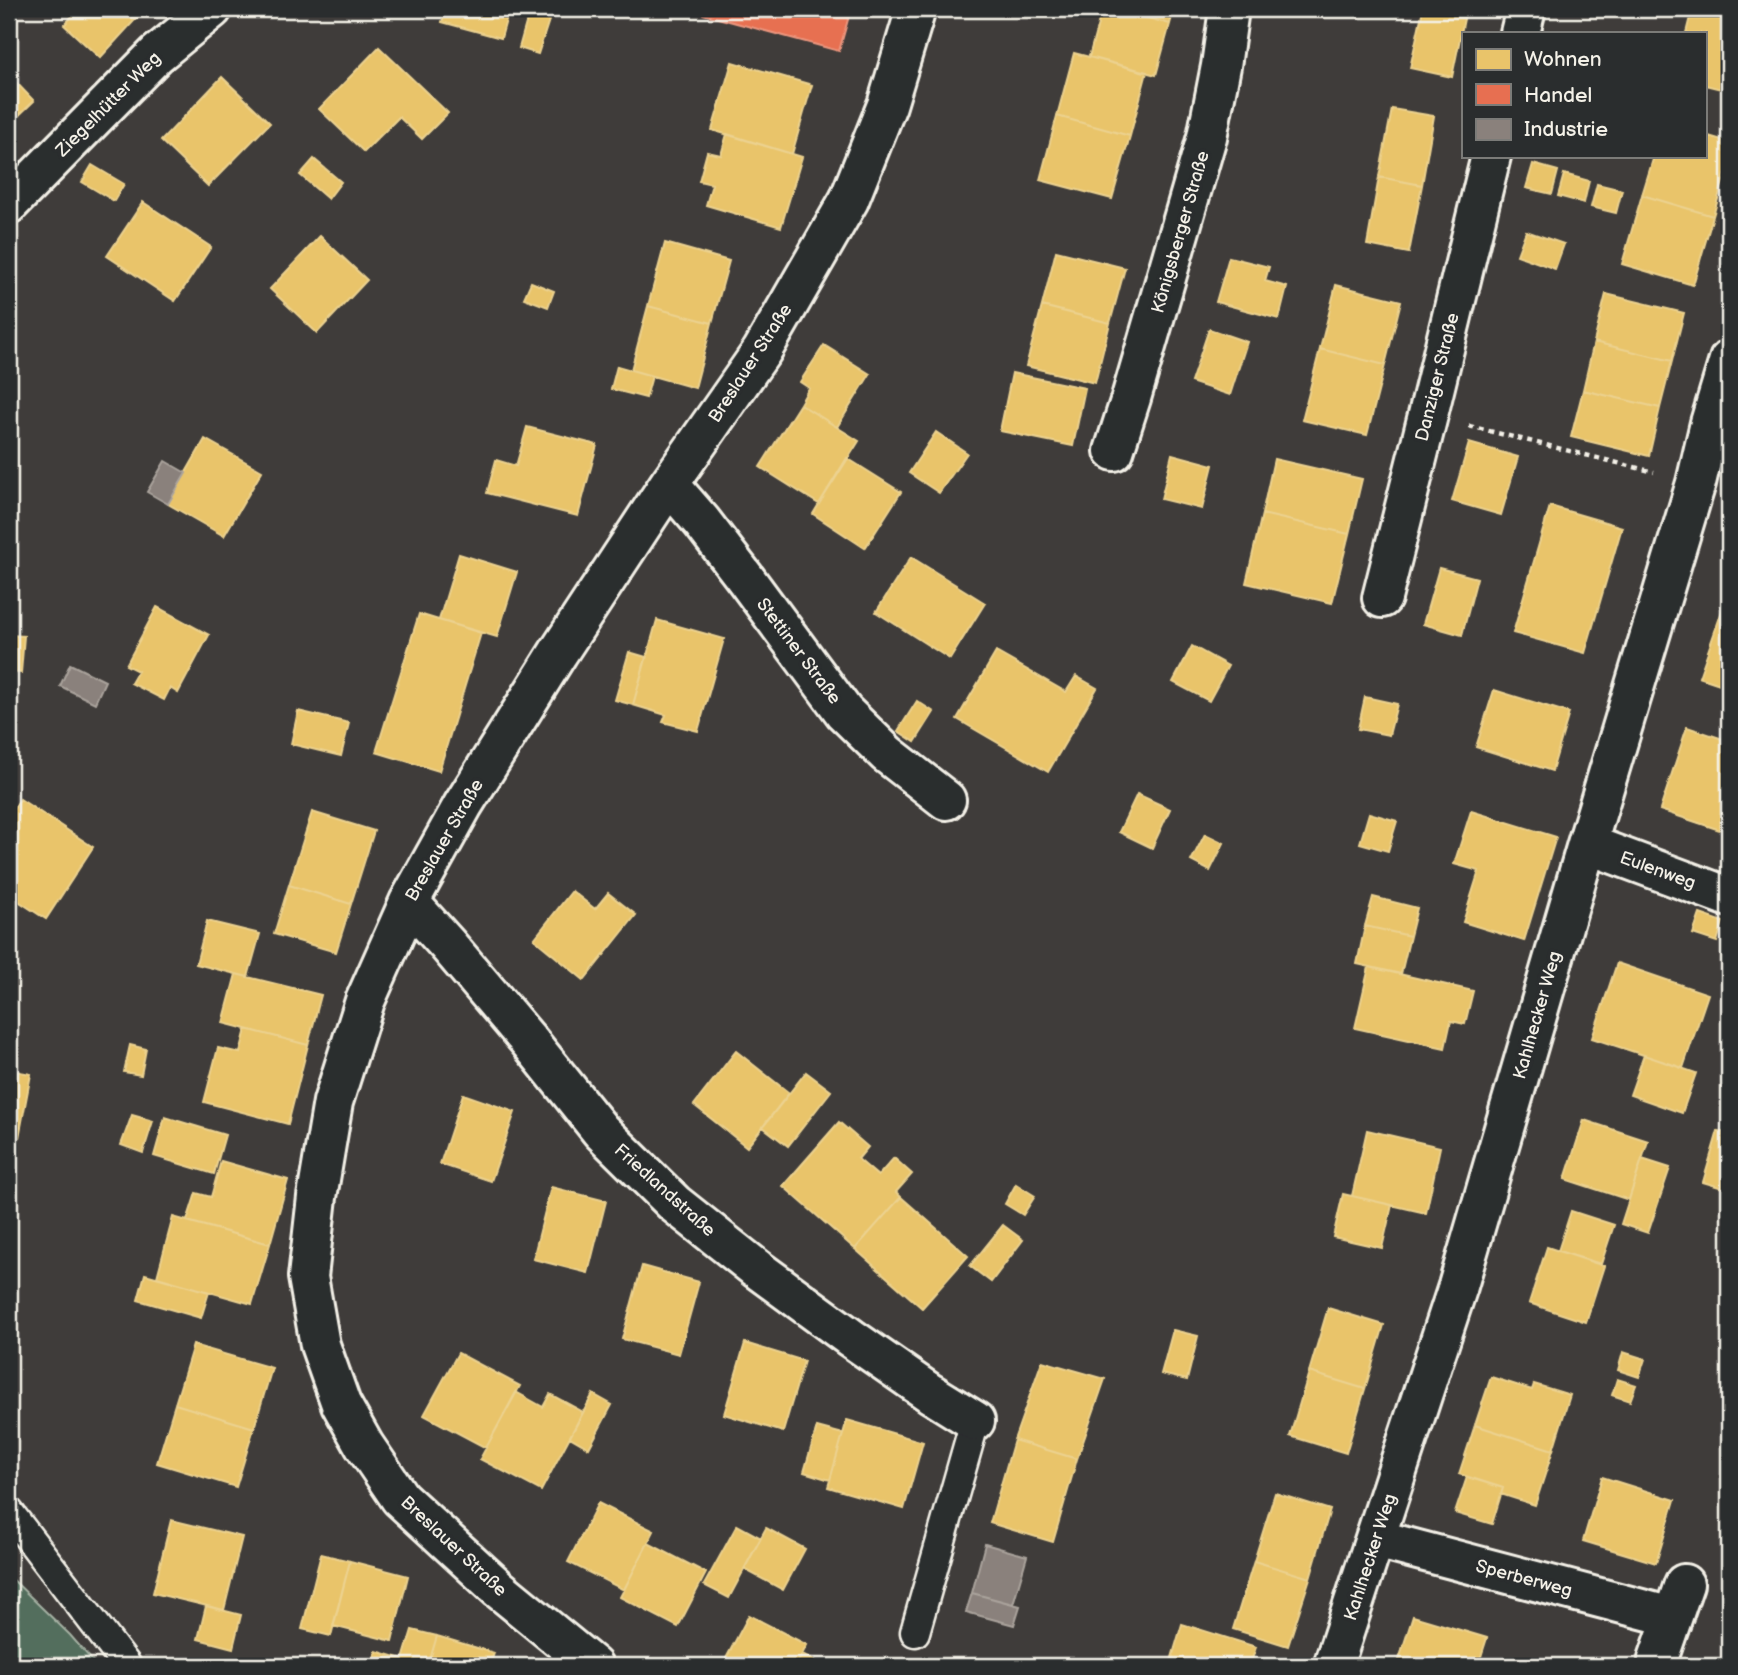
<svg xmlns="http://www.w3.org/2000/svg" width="1738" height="1675" font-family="'Balsamiq Sans',sans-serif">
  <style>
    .green { fill: #536e5d; stroke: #a4b0a2; stroke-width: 2 }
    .homes { fill: #e9c46a; stroke: #ecd290; stroke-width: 2 }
    .shops { fill: #e76f51; stroke: #eb967e; stroke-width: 2 }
    .industry { fill: #8a817c; stroke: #aaa39c; stroke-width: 2 }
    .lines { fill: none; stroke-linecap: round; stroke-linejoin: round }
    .lane-casing { stroke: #f4f1e8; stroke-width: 33 }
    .street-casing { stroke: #f4f1e8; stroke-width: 44 }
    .path { stroke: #f4f1e8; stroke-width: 4.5; stroke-dasharray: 5 5; stroke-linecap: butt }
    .lane { stroke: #2a2d2e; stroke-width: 28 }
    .street { stroke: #2a2d2e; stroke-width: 38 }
    .labels { text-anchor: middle; stroke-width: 7; stroke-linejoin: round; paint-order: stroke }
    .street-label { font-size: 18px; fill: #f4f1e8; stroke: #2a2d2e }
  </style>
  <rect width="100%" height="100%" fill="#3f3c3a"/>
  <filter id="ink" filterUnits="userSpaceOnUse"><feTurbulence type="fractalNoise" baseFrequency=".0143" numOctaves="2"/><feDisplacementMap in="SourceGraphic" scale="14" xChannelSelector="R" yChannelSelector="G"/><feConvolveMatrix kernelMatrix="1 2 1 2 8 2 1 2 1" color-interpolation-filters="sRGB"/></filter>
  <g filter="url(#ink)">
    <!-- green -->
    <path class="green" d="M 9,1576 L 70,1635 L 97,1666 L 9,1666 Z"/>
    <!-- homes -->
    <path class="homes" d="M 79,9 L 145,9 L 100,58 L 64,25 Z
      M 445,9 L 509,9 L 501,38 L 442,22 Z
      M 530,9 L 551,14 L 538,54 L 519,48 Z
      M 1102,9 L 1114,9 L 1170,24 L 1156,75 L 1089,57 Z
      M 1114,9 L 1174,9 L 1170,24 Z
      M 1423,9 L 1466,9 L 1452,77 L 1410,68 Z
      M 1692,9 L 1720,9 L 1729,11 L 1729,91 L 1705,85 L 1705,33 L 1686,33 Z
      M 379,47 L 448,113 L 422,139 L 399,117 L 364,152 L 319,109 Z
      M 1074,53 L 1147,72 L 1130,136 L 1057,116 Z
      M 732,62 L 812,85 L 792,154 L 712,130 Z
      M 9,75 L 34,101 L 9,125 Z
      M 222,77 L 270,123 L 208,186 L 161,141 Z
      M 1392,109 L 1434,116 L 1422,185 L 1379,177 Z
      M 1057,116 L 1130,136 L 1112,199 L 1040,180 Z
      M 727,134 L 802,157 L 781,227 L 706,205 L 712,184 L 699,181 L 707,152 L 721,155 Z
      M 1705,135 L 1729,142 L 1729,161 L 1713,216 L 1642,195 L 1654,156 L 1705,156 Z
      M 314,159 L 341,182 L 328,199 L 300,175 Z
      M 1533,164 L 1558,171 L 1552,194 L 1526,188 Z
      M 92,165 L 124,184 L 114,201 L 82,182 Z
      M 1564,174 L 1589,181 L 1584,203 L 1558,196 Z
      M 1379,177 L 1422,185 L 1409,253 L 1367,245 Z
      M 1597,184 L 1622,190 L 1616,213 L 1591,207 Z
      M 1642,195 L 1713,216 L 1693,285 L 1622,264 Z
      M 143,202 L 211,247 L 175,301 L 107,256 Z
      M 1526,231 L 1564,244 L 1555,269 L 1517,255 Z
      M 320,236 L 367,280 L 317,333 L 270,289 Z
      M 665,243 L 729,261 L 712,323 L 648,306 Z
      M 1056,251 L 1125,268 L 1110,323 L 1042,306 Z
      M 1229,257 L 1269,267 L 1265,281 L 1287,287 L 1279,319 L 1216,302 Z
      M 531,282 L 554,291 L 548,307 L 524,298 Z
      M 1336,285 L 1401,301 L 1385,365 L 1320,349 Z
      M 1606,294 L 1684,313 L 1672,361 L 1594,342 Z
      M 648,306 L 712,323 L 695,388 L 631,370 Z
      M 1042,306 L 1110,323 L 1095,383 L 1026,366 Z
      M 1209,329 L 1247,342 L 1230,395 L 1191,382 Z
      M 1594,342 L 1672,361 L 1660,408 L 1583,390 Z
      M 824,345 L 870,374 L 837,427 L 800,404 L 809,388 L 800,382 Z
      M 1320,349 L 1385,365 L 1367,435 L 1302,420 Z
      M 617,366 L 652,376 L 646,398 L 611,389 Z
      M 1012,373 L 1085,388 L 1073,446 L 1000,431 Z
      M 1583,390 L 1660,408 L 1649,456 L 1571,437 Z
      M 800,404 L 859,441 L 819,504 L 760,467 Z
      M 527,427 L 597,445 L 578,516 L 487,493 L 496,460 L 516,466 Z
      M 936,432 L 967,453 L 939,493 L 909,473 Z
      M 205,439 L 262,471 L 224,536 L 168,504 Z
      M 1469,443 L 1518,457 L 1501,515 L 1452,501 Z
      M 1172,454 L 1213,465 L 1202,509 L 1161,499 Z
      M 847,458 L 901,492 L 865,548 L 813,514 Z
      M 1274,459 L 1362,479 L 1349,534 L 1262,514 Z
      M 1550,506 L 1622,527 L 1585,653 L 1513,633 Z
      M 1262,514 L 1349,534 L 1332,603 L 1246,583 Z
      M 459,554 L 517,572 L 497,637 L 439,620 Z
      M 911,557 L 985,603 L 950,659 L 876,612 Z
      M 1439,568 L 1477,578 L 1462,635 L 1423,624 Z
      M 1729,591 L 1729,687 L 1699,677 Z
      M 157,607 L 209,635 L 178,693 L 170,688 L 164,700 L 131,683 L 138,671 L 126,665 Z
      M 419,614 L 481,633 L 439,771 L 376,752 Z
      M 657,620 L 724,639 L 698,731 L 663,722 L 666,715 L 633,705 Z
      M 9,635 L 24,636 L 21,673 L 9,672 Z
      M 1192,646 L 1228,666 L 1209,701 L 1173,682 Z
      M 629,652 L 646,657 L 633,705 L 615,700 Z
      M 996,652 L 1066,692 L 1076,676 L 1097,688 L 1048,772 L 957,719 Z
      M 1494,690 L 1569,713 L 1552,771 L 1476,747 Z
      M 1365,697 L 1397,704 L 1389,735 L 1358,729 Z
      M 917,701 L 934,712 L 915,742 L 898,731 Z
      M 298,711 L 349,723 L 341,756 L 291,744 Z
      M 1687,727 L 1729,741 L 1729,833 L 1660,810 Z
      M 1137,794 L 1170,809 L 1152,848 L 1119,832 Z
      M 20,799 L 93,847 L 46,919 L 9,895 L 9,816 Z
      M 1471,811 L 1556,837 L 1524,941 L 1463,922 L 1479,871 L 1454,864 Z
      M 312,812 L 374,831 L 351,904 L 289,885 Z
      M 1369,813 L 1397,821 L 1388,851 L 1360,843 Z
      M 1205,834 L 1224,843 L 1210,871 L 1191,861 Z
      M 289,885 L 351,904 L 336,952 L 274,934 Z
      M 572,891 L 595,909 L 608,893 L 636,915 L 584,980 L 534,939 Z
      M 1373,897 L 1417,908 L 1410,936 L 1365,926 Z
      M 1700,914 L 1723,922 L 1717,942 L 1693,934 Z
      M 207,921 L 260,934 L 248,977 L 196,964 Z
      M 1365,926 L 1410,936 L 1401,974 L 1357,964 Z
      M 1617,963 L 1708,994 L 1683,1068 L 1592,1038 Z
      M 1369,967 L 1473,991 L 1465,1024 L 1451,1021 L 1445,1048 L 1355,1028 Z
      M 236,974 L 321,995 L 308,1045 L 223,1023 Z
      M 246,1029 L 308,1045 L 288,1124 L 204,1102 L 218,1048 L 240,1053 Z
      M 130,1045 L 146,1049 L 141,1075 L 124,1072 Z
      M 736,1051 L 789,1093 L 747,1147 L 694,1105 Z
      M 1644,1055 L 1696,1073 L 1682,1113 L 1630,1095 Z
      M 9,1070 L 31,1074 L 13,1169 L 9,1168 Z
      M 806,1072 L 831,1091 L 788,1146 L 763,1127 Z
      M 463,1094 L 515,1112 L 491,1181 L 440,1164 Z
      M 132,1115 L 153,1121 L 143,1153 L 121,1145 Z
      M 165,1117 L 225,1135 L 214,1174 L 154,1156 Z
      M 1584,1120 L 1648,1141 L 1629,1200 L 1565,1179 Z
      M 839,1122 L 868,1147 L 858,1159 L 878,1176 L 894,1158 L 912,1174 L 896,1192 L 901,1197 L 855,1249 L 783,1186 Z
      M 1367,1130 L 1440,1147 L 1426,1213 L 1352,1196 Z
      M 1718,1131 L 1729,1134 L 1729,1190 L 1703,1182 Z
      M 1642,1159 L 1670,1168 L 1648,1233 L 1621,1224 Z
      M 221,1161 L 288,1180 L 270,1244 L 187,1221 L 196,1193 L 211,1197 Z
      M 1016,1184 L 1035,1196 L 1023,1215 L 1005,1204 Z
      M 551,1187 L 606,1201 L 588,1273 L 533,1259 Z
      M 1343,1194 L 1392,1205 L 1382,1248 L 1333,1237 Z
      M 901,1197 L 968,1256 L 922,1308 L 855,1249 Z
      M 1571,1211 L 1614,1225 L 1601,1264 L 1558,1251 Z
      M 173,1217 L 270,1244 L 252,1304 L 157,1277 Z
      M 1003,1225 L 1023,1240 L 991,1282 L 970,1266 Z
      M 1547,1247 L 1604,1266 L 1586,1322 L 1529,1303 Z
      M 642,1266 L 699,1282 L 679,1354 L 622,1339 Z
      M 145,1274 L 209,1292 L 201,1318 L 138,1300 Z
      M 1328,1308 L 1384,1325 L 1365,1389 L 1309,1372 Z
      M 1173,1330 L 1198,1336 L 1187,1380 L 1161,1374 Z
      M 745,1343 L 804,1361 L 783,1432 L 724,1414 Z
      M 193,1345 L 272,1368 L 254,1428 L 175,1404 Z
      M 1623,1352 L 1645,1359 L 1639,1377 L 1618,1370 Z
      M 458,1353 L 520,1386 L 486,1448 L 424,1415 Z
      M 1042,1361 L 1105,1379 L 1077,1459 L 1014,1440 Z
      M 1309,1372 L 1365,1389 L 1346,1453 L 1290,1436 Z
      M 1491,1377 L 1532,1390 L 1534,1384 L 1570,1395 L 1553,1450 L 1475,1425 Z
      M 1617,1379 L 1636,1385 L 1630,1401 L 1612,1395 Z
      M 516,1392 L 543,1407 L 550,1394 L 583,1412 L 541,1491 L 480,1459 Z
      M 593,1394 L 612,1405 L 589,1448 L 570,1437 Z
      M 175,1404 L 254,1428 L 236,1487 L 157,1463 Z
      M 847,1420 L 923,1442 L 904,1509 L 828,1487 Z
      M 1475,1425 L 1553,1450 L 1535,1505 L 1501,1494 L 1503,1488 L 1459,1474 Z
      M 817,1427 L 843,1434 L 830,1480 L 804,1472 Z
      M 1014,1440 L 1077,1459 L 1053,1542 L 990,1523 Z
      M 1467,1477 L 1503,1488 L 1492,1524 L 1455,1513 Z
      M 1602,1477 L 1675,1500 L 1656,1563 L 1583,1541 Z
      M 1275,1493 L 1330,1510 L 1310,1578 L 1254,1561 Z
      M 598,1503 L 654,1531 L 624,1590 L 568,1562 Z
      M 171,1520 L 242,1537 L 224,1610 L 153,1593 Z
      M 737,1525 L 761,1538 L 729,1598 L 704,1585 Z
      M 766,1528 L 805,1549 L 783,1590 L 744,1569 Z
      M 648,1543 L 706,1573 L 678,1627 L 620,1597 Z
      M 321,1554 L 350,1561 L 331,1636 L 302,1629 Z
      M 350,1561 L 408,1576 L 392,1641 L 333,1626 Z
      M 1254,1561 L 1310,1578 L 1288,1646 L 1233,1629 Z
      M 206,1606 L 241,1615 L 233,1648 L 198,1639 Z
      M 749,1615 L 807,1645 L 796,1666 L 722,1666 Z
      M 1413,1616 L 1487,1638 L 1478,1666 L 1397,1666 Z
      M 1182,1624 L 1256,1647 L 1250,1666 L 1186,1666 L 1171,1661 Z
      M 412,1630 L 437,1636 L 428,1666 L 401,1666 Z
      M 437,1636 L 494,1653 L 490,1666 L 428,1666 Z
      M 376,1651 L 403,1659 L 401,1666 L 372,1666 Z
      M 802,1654 L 825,1666 L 796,1666 Z"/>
    <!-- shops -->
    <path class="shops" d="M 704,9 L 851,9 L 839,51 L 703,14 Z"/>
    <!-- industry -->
    <path class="industry" d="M 165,461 L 186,473 L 168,504 L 147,492 Z
      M 70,664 L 105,681 L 95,703 L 60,686 Z
      M 985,1544 L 1027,1556 L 1013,1604 L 972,1593 Z
      M 972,1593 L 1020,1606 L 1014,1625 L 966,1612 Z"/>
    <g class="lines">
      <!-- lane casing -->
      <g class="lane-casing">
        <path id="lane" d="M 9,1512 L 127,1666
          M 915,1632 L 975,1421"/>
      </g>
      <!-- street casing -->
      <g class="street-casing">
        <path id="street" d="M 1520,33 L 1526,9
          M 9,204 L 157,54 L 212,9
          M 1114,451 L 1131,398 L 1207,137 L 1221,66 L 1229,9
          M 669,484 L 702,522 L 745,578 L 844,712 L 887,754 L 946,800
          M 1382,598 L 1428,415 L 1491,156
          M 1587,844 L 1729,897
          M 409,902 L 447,944 L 529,1041 L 601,1131 L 675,1204 L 757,1269 L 851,1338 L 930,1393 L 975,1421
          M 1376,1539 L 1672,1617
          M 1658,1659 L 1684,1584
          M 593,1666 L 499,1589 L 400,1498 L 364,1445 L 341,1404 L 320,1345 L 308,1277 L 317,1197 L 333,1102 L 365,1001 L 409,902 L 463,805 L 558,653 L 669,484 L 762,351 L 849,200 L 887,105 L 916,9
          M 1333,1666 L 1458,1286 L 1587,844 L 1696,483 L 1710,423 L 1729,360"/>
      </g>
      <!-- path -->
      <path class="path" d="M 1469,426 L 1654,472"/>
      <!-- lane -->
      <use href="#lane" class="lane"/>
      <!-- street -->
      <use href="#street" class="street"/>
    </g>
  </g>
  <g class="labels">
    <!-- street labels -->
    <g class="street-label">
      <text transform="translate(108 104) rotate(-45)" y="6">Ziegelhütter Weg</text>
      <text transform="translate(1180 232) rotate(-74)" y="6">Königsberger Straße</text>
      <text transform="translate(750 363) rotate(-57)" y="6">Breslauer Straße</text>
      <text transform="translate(1437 377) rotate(-76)" y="6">Danziger Straße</text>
      <text transform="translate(799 651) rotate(53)" y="6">Stettiner Straße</text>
      <text transform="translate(444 840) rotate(-60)" y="6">Breslauer Straße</text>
      <text transform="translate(1658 870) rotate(20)" y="6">Eulenweg</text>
      <text transform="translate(1537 1015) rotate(-74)" y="6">Kahlhecker Weg</text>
      <text transform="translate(665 1190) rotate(42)" y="6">Friedlandstraße</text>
      <text transform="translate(454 1546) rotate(43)" y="6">Breslauer Straße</text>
      <text transform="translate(1370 1557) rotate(-72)" y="6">Kahlhecker Weg</text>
      <text transform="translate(1524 1578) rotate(15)" y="6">Sperberweg</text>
    </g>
  </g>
  <!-- margin -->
  <rect width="1738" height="1675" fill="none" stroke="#2a2d2e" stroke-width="35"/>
  <rect x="18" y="18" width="1703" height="1640" fill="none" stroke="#f4f1e8" stroke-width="2.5" filter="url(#ink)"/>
  <!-- legend -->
  <rect x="1462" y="32" width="245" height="126" fill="#2a2d2e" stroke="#7b7b78" stroke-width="2"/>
  <rect x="1476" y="49" width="35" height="21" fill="#e9c46a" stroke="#7b7b78" stroke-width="2"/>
  <text x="1524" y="66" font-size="21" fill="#f4f1e8">Wohnen</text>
  <rect x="1476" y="84" width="35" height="21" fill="#e76f51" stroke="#7b7b78" stroke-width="2"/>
  <text x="1524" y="102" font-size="21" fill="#f4f1e8">Handel</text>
  <rect x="1476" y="119" width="35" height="21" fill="#8a817c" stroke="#7b7b78" stroke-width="2"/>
  <text x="1524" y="136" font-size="21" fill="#f4f1e8">Industrie</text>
</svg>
